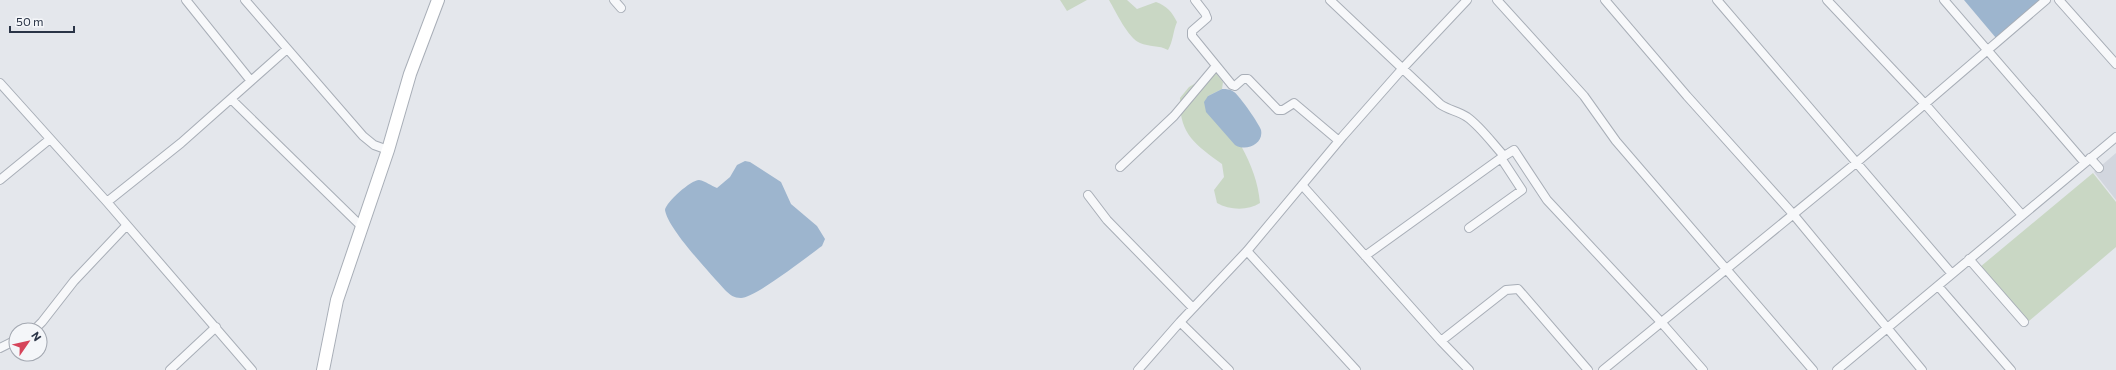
<svg xmlns="http://www.w3.org/2000/svg" width="2116" height="370" font-family="Commissioner,sans-serif">
  <style>
    .built { fill: #d2d6de }
    .green { fill: #c9d7c4 }
    .water { fill: #9db5ce }
    .lines { fill: none; stroke-linecap: round; stroke-linejoin: round }
    .street-casing { stroke: #a8aeb7; stroke-width: 10 }
    .secondary-casing { stroke: #a8aeb7; stroke-width: 14 }
    .street { stroke: #f7f8fa; stroke-width: 8 }
    .secondary { stroke: #fff; stroke-width: 12 }
  </style>
  <rect width="100%" height="100%" fill="#e4e7ec"/>
  <!-- built -->
  <path class="built" d="M 2116,153 L 2116,200 L 2094,172 Z"/>
  <!-- green -->
  <path class="green" d="M 1060,0 L 1087,0 L 1067,11 Z
    M 1109,0 L 1127,0 L 1137,9 L 1156,2 C 1167,6 1172,12 1177,22 C 1173,31 1173,42 1168,50 C 1159,45 1149,47 1140,43 C 1128,38 1116,12 1109,0 Z
    M 1215,72 L 1223,82 L 1222,89 L 1208,96 C 1231,128 1257,163 1260,203 C 1248,211 1229,210 1217,203 L 1214,190 L 1224,177 L 1222,164 C 1195,144 1179,134 1180,98 L 1189,87 Z
    M 2093,173 L 2116,202 L 2116,247 L 2029,321 L 1980,267 Z"/>
  <!-- water -->
  <path class="water" d="M 1964,0 L 2041,0 L 1996,38 Z
    M 1222,89 C 1227,89 1230,89 1234,92 C 1239,95 1260,125 1261,130 C 1264,144 1246,152 1235,145 L 1206,112 L 1204,102 L 1208,96 Z
    M 745,161 L 750,162 L 781,182 L 791,204 L 817,226 L 825,239 L 822,246 C 808,256 755,298 741,298 C 734,298 730,295 725,290 C 710,273 668,229 665,210 C 666,202 691,180 699,180 C 706,181 711,186 717,188 L 730,177 L 737,165 Z"/>
  <g class="lines">
    <!-- street casing -->
    <g class="street-casing">
      <path id="street" d="M 186,0 L 251,81
        M 245,0 L 363,136 L 374,145 L 388,150
        M 614,0 L 621,8
        M 1195,0 L 1205,13 L 1207,18 L 1192,31 L 1192,36 L 1232,85 L 1235,86 L 1243,79 L 1248,79 L 1278,110 L 1283,110 L 1294,103 L 1339,141
        M 1330,0 L 1440,104 C 1448,110 1458,111 1467,117 C 1481,127 1492,143 1504,156
        M 1497,0 L 1584,96 L 1616,141 L 1813,370
        M 1605,0 L 1687,96 L 1793,214 L 1922,370
        M 1717,0 L 1952,274
        M 1827,0 L 1925,104 L 2022,215
        M 1944,0 L 2085,163
        M 2059,0 L 2116,64
        M 0,83 L 107,202 L 252,370
        M 231,99 L 362,227
        M 2090,158 L 2099,168
        M 1120,167 L 1174,116 L 1216,66
        M 0,180 L 50,139
        M 1302,185 L 1441,341 L 1469,370
        M 1088,195 L 1107,220 L 1193,308
        M 107,202 L 181,143 L 287,49
        M 1469,228 L 1522,190 L 1501,158
        M 1247,251 L 1356,370
        M 1365,256 L 1501,158 L 1514,150 L 1547,200 L 1661,322 L 1703,370
        M 1969,259 L 2024,322
        M 1938,286 L 2011,370
        M 1180,322 L 1229,370
        M 34,330 L 42,322 L 74,281 L 126,226
        M 1441,341 L 1506,290 L 1518,289 L 1588,370
        M 0,348 L 16,340
        M 170,370 L 216,327
        M 1138,370 L 1180,322 L 1247,251 L 1343,136 L 1403,68 L 1467,0
        M 1603,370 L 1856,163 L 2046,0
        M 1837,370 L 2116,137"/>
    </g>
    <!-- secondary casing -->
    <g class="secondary-casing">
      <path id="secondary" d="M 323,370 L 337,300 L 388,150 L 410,74 L 438,0"/>
    </g>
    <!-- street -->
    <use href="#street" class="street"/>
    <!-- secondary -->
    <use href="#secondary" class="secondary"/>
  </g>
  <!-- north arrow -->
  <g transform="translate(28 342) rotate(56)"><circle r="19" fill="#f4f6f9" stroke="#a3a8b1"/>
  <path d="M0-3L7 15L0 10L-7 15Z" fill="#d6445a"/>
  <text y="-6" font-size="11" font-weight="bold" text-anchor="middle" fill="#2a3446">N</text>
  </g>
  <!-- scale -->
  <path d="M10 26v6h64v-6" fill="none" stroke="#2a3446" stroke-width="2"/>
  <text x="16" y="26" font-size="12" fill="#2a3446" stroke="#f4f6f9" stroke-width="3" paint-order="stroke">50 m</text>
</svg>
